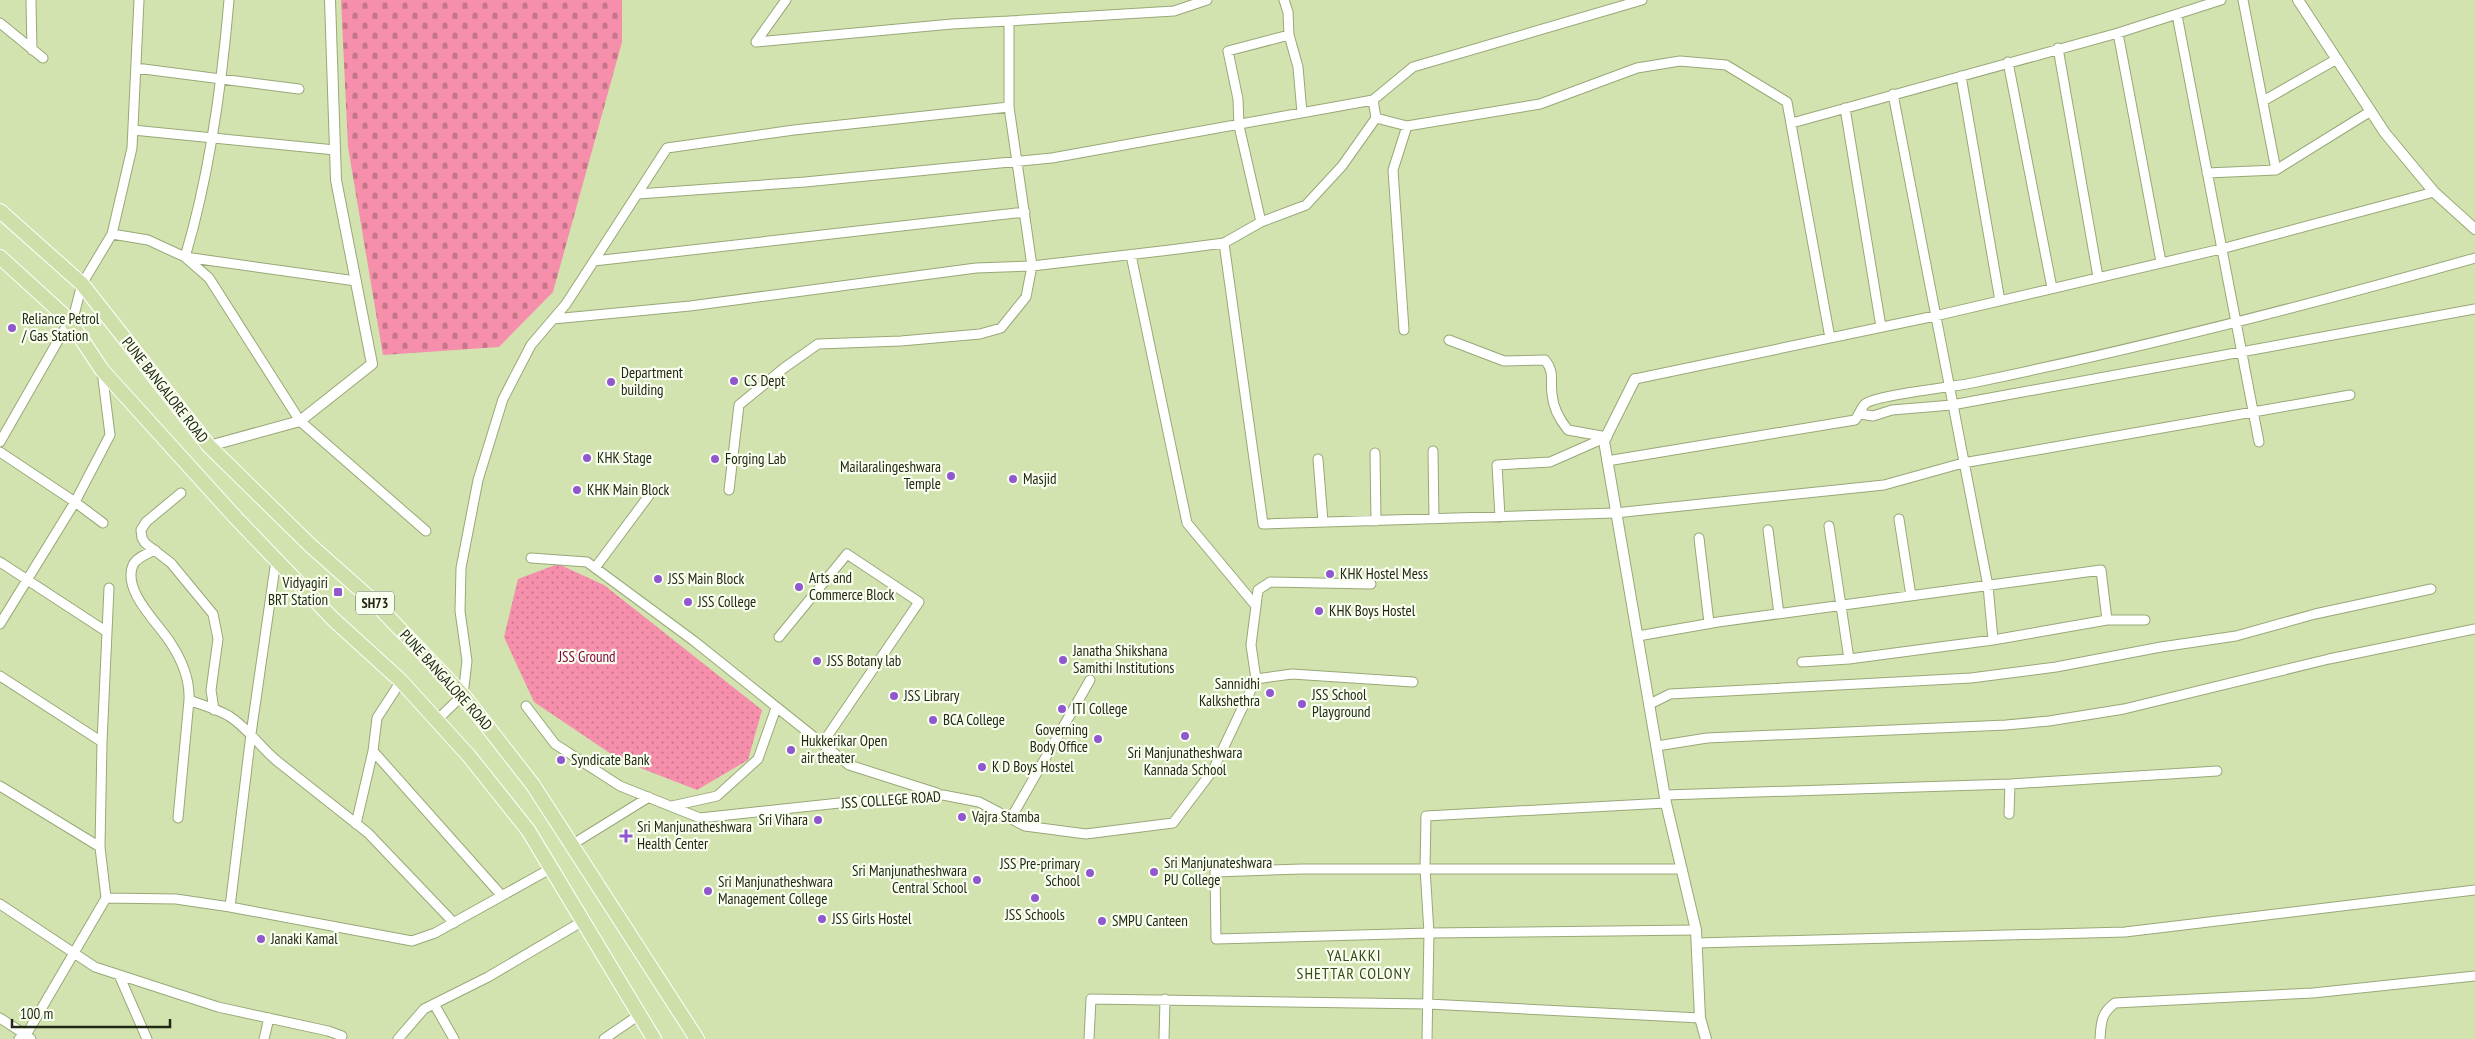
<svg xmlns="http://www.w3.org/2000/svg" width="2475" height="1039" font-family="'PT Sans Narrow',sans-serif">
  <style>
    .cemetery { fill: url(#cemetery-stones) }
    .park { fill: url(#park-dots) }
    .lines { fill: none; stroke-linecap: round; stroke-linejoin: round }
    .minor-casing { stroke: #98a877; stroke-width: 11 }
    .tertiary-casing { stroke: #98a877; stroke-width: 12 }
    .primary-casing { stroke: #fff; stroke-width: 16 }
    .minor { stroke: #fff; stroke-width: 9 }
    .tertiary { stroke: #fff; stroke-width: 10 }
    .primary { stroke: #cfdfaa; stroke-width: 14 }
    .poi-dot { fill: #9057cf; stroke: #f9ffef; stroke-width: 2 }
    .labels { text-anchor: middle; stroke-width: 4.5; stroke-linejoin: round; paint-order: stroke }
    .shield { fill: #f9ffef; stroke: #626856; stroke-width: 1 }
    .shield-label { font-size: 14px; font-weight: bold; fill: #222814 }
    .poi-label { font-size: 15px; fill: #222814; stroke: #f9ffef; text-anchor: start }
    .street-label { font-size: 15px; fill: #222814; stroke: #f9ffef }
    .park-label { font-size: 15px; fill: #84033f; stroke: #f9ffef }
    .neighbourhood-label { font-size: 16px; letter-spacing: 1px; fill: #394618; stroke: #f9ffef }
  </style>
  <defs>
    <pattern id="cemetery-stones" width="16" height="16" patternUnits="userSpaceOnUse" patternTransform="scale(1.25)"><rect width="16" height="16" fill="#f58fab"/><path d="M2 7V4a2 2 0 0 1 4 0v3zM10 15v-3a2 2 0 0 1 4 0v3z" fill="#c6758a"/></pattern>
    <pattern id="park-dots" width="8" height="8" patternUnits="userSpaceOnUse" patternTransform="scale(1.25)"><rect width="8" height="8" fill="#f58fab"/><path d="M2 2h.1M6 6h.1" fill="none" stroke="#c6758a" stroke-width="1.8" stroke-linecap="round"/></pattern>
  </defs>
  <rect width="100%" height="100%" fill="#d2e3b0"/>
  <!-- cemetery -->
  <path class="cemetery" d="M 341,0 L 622,0 L 622,42 L 553,292 L 499,347 L 383,355 L 348,147 Z"/>
  <!-- park -->
  <path class="park" d="M 558,564 L 604,585 L 762,710 L 748,760 L 697,790 L 620,760 L 534,702 L 504,637 L 518,579 Z"/>
  <g class="lines">
    <!-- minor casing -->
    <g class="minor-casing">
      <path id="minor" d="M 31,0 L 32,50
        M 229,0 C 222,83 209,177 185,257 L 356,281
        M 786,0 L 756,42 L 952,24 L 1009,21 L 1009,107
        M 1284,0 L 1288,12 L 1289,35 L 1298,67 L 1302,113
        M 2243,0 L 2276,170
        M 2177,15 L 2259,442
        M 1009,21 L 1174,11 L 1207,0
        M 0,23 L 43,58
        M 2118,33 L 2161,262
        M 2058,48 L 2098,277
        M 2008,62 L 2052,288
        M 136,68 L 299,89
        M 1961,76 L 2000,301
        M 1893,94 L 1988,586 L 1993,640
        M 1373,100 L 1376,118 L 1407,126 L 1540,104 L 1637,68 L 1680,61 L 1726,65 L 1787,102 L 1830,338
        M 2263,101 L 2337,59
        M 1845,108 L 1881,327
        M 1792,123 L 2118,33 L 2221,0
        M 133,130 L 335,150
        M 2207,173 L 2276,170 L 2371,111
        M 638,194 L 805,182 L 1052,158 L 1373,100 L 1413,67 L 1642,0
        M 1261,222 L 1306,205 L 1342,166 L 1376,118
        M 112,234 L 148,240 L 185,257 L 209,278 L 300,421 L 426,531
        M 1224,243 L 1263,524 L 1615,513 L 1884,485 L 1963,463 L 2350,395
        M 1131,255 L 1187,523 L 1256,606
        M 594,261 L 1025,212
        M 553,319 L 690,306 L 976,268 L 1032,266 L 1170,250 L 1224,243 L 1261,222 L 1239,126 L 1238,99 L 1228,51 L 1289,35
        M 1404,330 L 1393,170 L 1407,126
        M 1449,340 L 1504,361 L 1545,360 C 1555,373 1550,379 1552,394 C 1553,408 1559,419 1568,430 L 1607,437
        M 1635,379 L 1935,316 L 2221,249 L 2434,192
        M 1860,414 L 1873,416 L 1892,410 L 1952,405 L 2475,309
        M 0,442 L 75,311 L 82,284 L 112,234 L 132,148 L 139,0
        M 1433,451 L 1434,519
        M 0,452 L 75,502 L 110,435 L 102,371
        M 1375,453 L 1376,521
        M 1318,459 L 1323,522
        M 1607,461 L 1855,420 C 1859,415 1861,408 1865,404 C 1875,395 1954,387 1972,383 C 2141,348 2309,305 2475,258
        M 181,493 L 146,522 L 141,530 L 142,538 L 145,543 L 171,563 L 213,614 L 218,639 L 211,690 L 214,710
        M 1500,517 L 1497,465 L 1550,462 L 1607,437
        M 1899,519 L 1911,596
        M 1829,526 L 1849,659
        M 1768,530 L 1779,614
        M 1699,538 L 1709,623
        M 155,550 C 147,554 137,557 133,565 C 122,591 158,623 170,642 C 182,660 190,679 189,700 C 202,705 217,709 229,716 C 248,728 260,747 277,761 L 368,833 L 454,923
        M 531,558 L 587,562 L 694,641 L 849,765 L 937,793
        M 0,562 L 107,632
        M 595,568 L 653,490
        M 0,624 L 75,502 L 103,523
        M 1638,636 L 1718,622 L 2101,570 L 2107,620
        M 779,637 L 847,554 L 919,602 L 822,744
        M 1802,662 L 1849,659 L 1993,640 L 2107,620 L 2145,620
        M 0,676 L 102,742 L 100,847 L 106,898 L 176,899 L 230,907 L 412,941 L 435,933 L 550,869
        M 1256,679 L 1251,645 L 1258,590 L 1270,582 L 1371,584
        M 1650,704 L 1670,694 L 1971,678 L 2056,667 L 2161,647 L 2236,636 L 2315,614 L 2431,589
        M 526,706 L 555,744 L 620,786 L 700,818 L 849,802 L 943,795 L 979,802 L 1025,826 L 1086,834 L 1173,823 L 1213,770 L 1256,679 L 1292,674 L 1413,682
        M 438,719 L 463,695 L 467,661 L 460,611 L 461,568 L 478,480 L 503,399 L 531,345 L 566,304 L 667,148 L 794,130 L 1009,107 L 1032,266 L 1026,297 L 1001,328 L 980,334 L 901,341 L 818,344 L 784,368 L 739,405 L 729,490
        M 102,742 L 109,588
        M 1657,746 L 1707,738 L 2006,725 L 2049,721 L 2124,709 L 2329,659 L 2475,629
        M 373,751 L 502,896
        M 0,786 L 100,847
        M 1665,795 L 2010,784 L 2217,771
        M 672,806 L 717,796 L 758,759 L 776,708
        M 2009,814 L 2010,784
        M 178,818 L 189,700
        M 1011,818 L 1090,680
        M 356,824 L 373,751 L 377,718 L 401,681
        M 573,844 L 649,797
        M 1682,869 L 1302,869 L 1215,872 L 1216,939 L 1429,933 L 1696,930
        M 0,904 L 95,967 L 218,1007 L 328,1031 L 342,1036
        M 230,907 L 251,734 L 276,560
        M 1697,943 L 2125,932 L 2475,890
        M 119,975 L 147,1039
        M 434,1004 L 454,1039
        M 0,1018 L 26,1035 L 19,1039
        M 31,1039 L 26,1035 L 106,898
        M 264,1039 L 269,1018
        M 398,1039 L 424,1009 L 488,977 L 583,921
        M 604,1039 L 639,1015
        M 1089,1039 L 1091,999 L 1428,1004 L 1700,1018
        M 1164,1039 L 1165,999
        M 1427,1039 L 1429,933 L 1425,868 L 1426,816 L 1666,803
        M 2100,1039 C 2101,1023 2101,1013 2115,1003 L 2313,993 L 2475,976"/>
    </g>
    <!-- tertiary casing -->
    <g class="tertiary-casing">
      <path id="tertiary" d="M 2298,0 L 2385,133 L 2434,192 L 2475,229
        M 1635,379 L 1604,441 L 1666,803 L 1696,930 L 1700,1018 L 1706,1039
        M 209,446 L 300,421 L 372,364 L 336,180 L 330,0"/>
    </g>
    <!-- primary casing -->
    <g class="primary-casing">
      <path id="primary" d="M 0,211 L 82,284 L 209,446 L 311,546 L 374,602 L 463,695 L 533,785 L 697,1039
        M 0,257 L 69,320 L 102,370 L 236,518 L 333,619 L 401,681 L 469,756 L 528,830 L 654,1039"/>
    </g>
    <!-- minor -->
    <use href="#minor" class="minor"/>
    <!-- tertiary -->
    <use href="#tertiary" class="tertiary"/>
    <!-- primary -->
    <use href="#primary" class="primary"/>
  </g>
  <!-- markers -->
  <g class="poi-dot">
    <circle cx="12" cy="328" r="5"/>
    <circle cx="734" cy="381" r="5"/>
    <circle cx="611" cy="382" r="5"/>
    <circle cx="587" cy="458" r="5"/>
    <circle cx="715" cy="459" r="5"/>
    <circle cx="951" cy="476" r="5"/>
    <circle cx="1013" cy="479" r="5"/>
    <circle cx="577" cy="490" r="5"/>
    <circle cx="1330" cy="574" r="5"/>
    <circle cx="658" cy="579" r="5"/>
    <circle cx="799" cy="587" r="5"/>
    <rect x="333" y="587" width="10" height="10" rx="2.5"/>
    <circle cx="688" cy="602" r="5"/>
    <circle cx="1319" cy="611" r="5"/>
    <circle cx="1063" cy="660" r="5"/>
    <circle cx="817" cy="661" r="5"/>
    <circle cx="1270" cy="693" r="5"/>
    <circle cx="894" cy="696" r="5"/>
    <circle cx="1302" cy="704" r="5"/>
    <circle cx="1062" cy="709" r="5"/>
    <circle cx="933" cy="720" r="5"/>
    <circle cx="1185" cy="736" r="5"/>
    <circle cx="1098" cy="739" r="5"/>
    <circle cx="791" cy="750" r="5"/>
    <circle cx="561" cy="760" r="5"/>
    <circle cx="982" cy="767" r="5"/>
    <circle cx="962" cy="817" r="5"/>
    <circle cx="818" cy="820" r="5"/>
    <path d="M623.5 828.5h5v5h5v5h-5v5h-5v-5h-5v-5h5z"/>
    <circle cx="1154" cy="872" r="5"/>
    <circle cx="1090" cy="873" r="5"/>
    <circle cx="977" cy="880" r="5"/>
    <circle cx="708" cy="891" r="5"/>
    <circle cx="1035" cy="898" r="5"/>
    <circle cx="822" cy="919" r="5"/>
    <circle cx="1102" cy="921" r="5"/>
    <circle cx="261" cy="939" r="5"/>
  </g>
  <g class="labels">
    <!-- shield labels -->
    <rect class="shield" x="356" y="591.5" width="38" height="23" rx="4"/>
    <g class="shield-label">
      <text x="375" y="608">SH73</text>
    </g>
    <!-- poi labels -->
    <g class="poi-label">
      <text x="22" y="324">Reliance Petrol<tspan x="22" dy="17">/ Gas Station</tspan></text>
      <text x="621" y="378">Department<tspan x="621" dy="17">building</tspan></text>
      <text x="744" y="386">CS Dept</text>
      <text x="597" y="463">KHK Stage</text>
      <text x="725" y="464">Forging Lab</text>
      <text x="941" y="472" text-anchor="end">Mailaralingeshwara<tspan x="941" dy="17">Temple</tspan></text>
      <text x="1023" y="484">Masjid</text>
      <text x="587" y="495">KHK Main Block</text>
      <text x="1340" y="579">KHK Hostel Mess</text>
      <text x="809" y="583">Arts and<tspan x="809" dy="17">Commerce Block</tspan></text>
      <text x="668" y="584">JSS Main Block</text>
      <text x="328" y="588" text-anchor="end">Vidyagiri<tspan x="328" dy="17">BRT Station</tspan></text>
      <text x="698" y="607">JSS College</text>
      <text x="1329" y="616">KHK Boys Hostel</text>
      <text x="1073" y="656">Janatha Shikshana<tspan x="1073" dy="17">Samithi Institutions</tspan></text>
      <text x="827" y="666">JSS Botany lab</text>
      <text x="1260" y="689" text-anchor="end">Sannidhi<tspan x="1260" dy="17">Kalkshethra</tspan></text>
      <text x="1312" y="700">JSS School<tspan x="1312" dy="17">Playground</tspan></text>
      <text x="904" y="701">JSS Library</text>
      <text x="1072" y="714">ITI College</text>
      <text x="943" y="725">BCA College</text>
      <text x="1088" y="735" text-anchor="end">Governing<tspan x="1088" dy="17">Body Office</tspan></text>
      <text x="801" y="746">Hukkerikar Open<tspan x="801" dy="17">air theater</tspan></text>
      <text x="1185" y="758" text-anchor="middle">Sri Manjunatheshwara<tspan x="1185" dy="17">Kannada School</tspan></text>
      <text x="571" y="765">Syndicate Bank</text>
      <text x="992" y="772">K D Boys Hostel</text>
      <text x="972" y="822">Vajra Stamba</text>
      <text x="808" y="825" text-anchor="end">Sri Vihara</text>
      <text x="637" y="832">Sri Manjunatheshwara<tspan x="637" dy="17">Health Center</tspan></text>
      <text x="1164" y="868">Sri Manjunateshwara<tspan x="1164" dy="17">PU College</tspan></text>
      <text x="1080" y="869" text-anchor="end">JSS Pre-primary<tspan x="1080" dy="17">School</tspan></text>
      <text x="967" y="876" text-anchor="end">Sri Manjunatheshwara<tspan x="967" dy="17">Central School</tspan></text>
      <text x="718" y="887">Sri Manjunatheshwara<tspan x="718" dy="17">Management College</tspan></text>
      <text x="1035" y="920" text-anchor="middle">JSS Schools</text>
      <text x="832" y="924">JSS Girls Hostel</text>
      <text x="1112" y="926">SMPU Canteen</text>
      <text x="271" y="944">Janaki Kamal</text>
    </g>
    <!-- street labels -->
    <g class="street-label">
      <text transform="translate(165 390) rotate(52)" y="5">PUNE BANGALORE ROAD</text>
      <text transform="translate(446 680) rotate(48)" y="5">PUNE BANGALORE ROAD</text>
      <text transform="translate(891 800) rotate(-4)" y="5">JSS COLLEGE ROAD</text>
    </g>
    <!-- park labels -->
    <g class="park-label">
      <text x="587" y="662">JSS Ground</text>
    </g>
    <!-- neighbourhood labels -->
    <g class="neighbourhood-label">
      <text x="1354" y="961">YALAKKI<tspan x="1354" dy="18">SHETTAR COLONY</tspan></text>
    </g>
  </g>
  <!-- scale -->
  <path d="M12 1019v8h158v-8" fill="none" stroke="#222814" stroke-width="2.5"/>
  <text x="20" y="1019" font-size="15" fill="#222814" stroke="#f9ffef" stroke-width="4" paint-order="stroke">100 m</text>
</svg>
